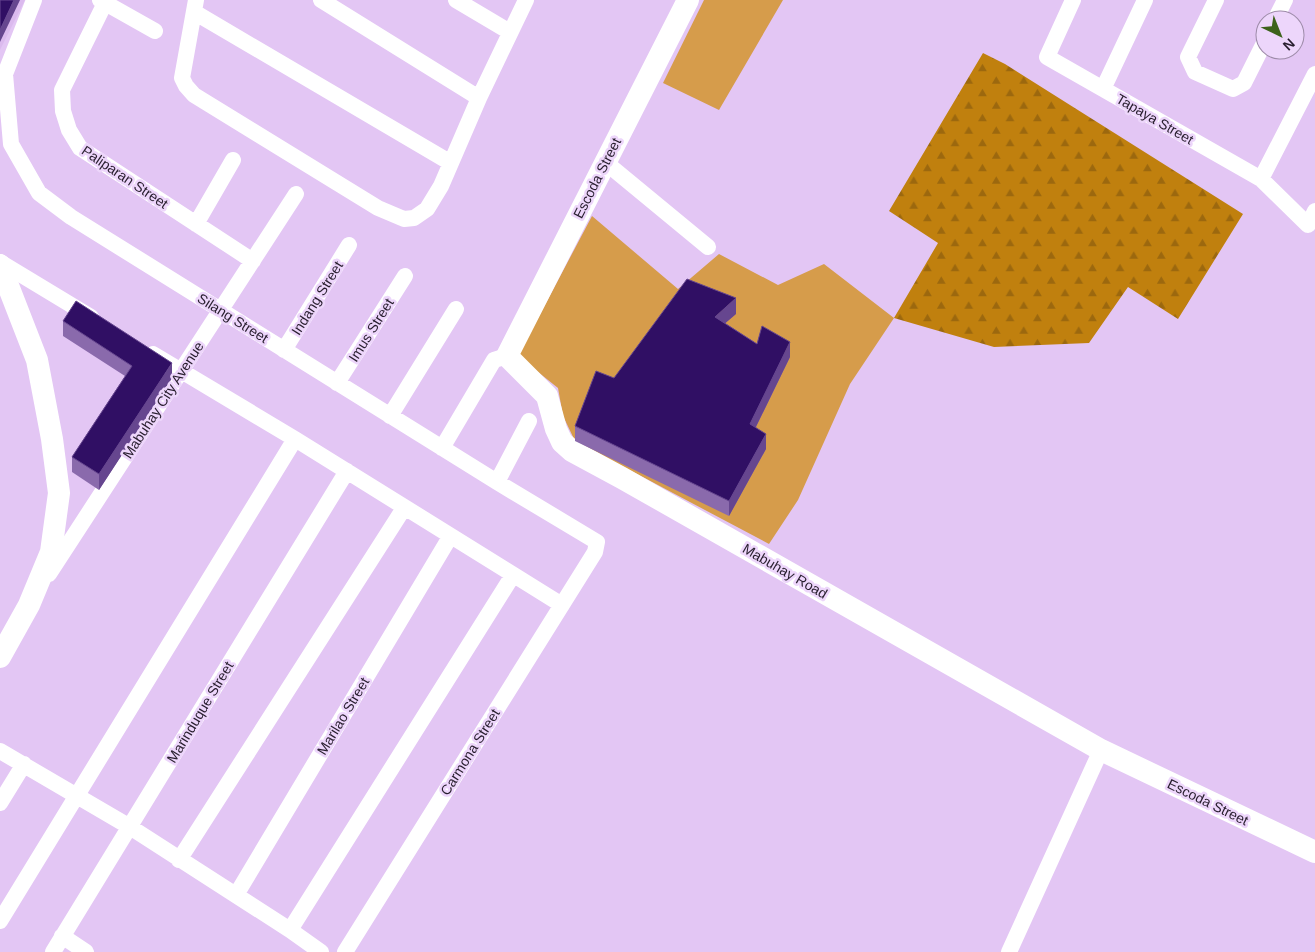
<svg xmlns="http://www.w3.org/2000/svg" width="1315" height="952" font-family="Arial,sans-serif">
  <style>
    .built { fill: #dbbaee }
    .grass { fill: #d69c4b }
    .forest { fill: url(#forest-firs) }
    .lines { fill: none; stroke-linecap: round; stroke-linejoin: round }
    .street { stroke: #fff; stroke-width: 16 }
    .secondary { stroke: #fff; stroke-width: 22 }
    .wall { fill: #8a6aac }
    .shaded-wall { fill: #66468f }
    .building { fill: #300f64; stroke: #66468f }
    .labels { text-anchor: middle; stroke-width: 5; stroke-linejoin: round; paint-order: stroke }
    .street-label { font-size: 14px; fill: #271d2d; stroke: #edd6fb }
  </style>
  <defs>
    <pattern id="forest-firs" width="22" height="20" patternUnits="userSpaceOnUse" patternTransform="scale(1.25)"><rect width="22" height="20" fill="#c0800e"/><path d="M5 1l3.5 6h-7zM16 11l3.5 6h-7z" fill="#9c680e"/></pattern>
  </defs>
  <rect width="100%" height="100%" fill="#e3c6f4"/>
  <!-- built -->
  <path class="built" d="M 0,0 L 25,0 L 0,50 Z"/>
  <!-- grass -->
  <path class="grass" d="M 704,0 L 783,0 L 719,110 L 663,83 Z
    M 592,216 L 678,289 L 719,254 L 778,285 L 824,264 L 894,318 L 850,384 L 798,500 L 769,544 L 575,441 L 563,416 L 558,388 L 518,356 Z"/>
  <!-- forest -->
  <path class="forest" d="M 983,53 L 1005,64 L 1243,214 L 1178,319 L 1128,287 L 1089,343 L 994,347 L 894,318 L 938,243 L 889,211 Z"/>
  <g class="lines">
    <!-- street -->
    <path class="street" d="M 34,0 L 5,74 L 11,144 L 39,193 L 71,217 L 497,482 L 597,542 L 595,552 L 345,952
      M 100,0 L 155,31
      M 196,0 L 182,78 L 186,86 L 194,95 L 378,208 L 404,219 L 414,218 L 427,209 L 441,186 L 479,98
      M 321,0 L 479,98 L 526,0
      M 456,0 L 510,32
      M 1073,0 L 1047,57 L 1261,179 L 1308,225 L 1315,211
      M 1216,0 L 1188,57 L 1195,72 L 1233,89 L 1244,83 L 1265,41
      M 105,3 L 62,90 L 63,111 L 69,130 L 80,148 L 253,261
      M 194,12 L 451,163
      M 1275,20 L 1285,0
      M 1103,89 L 1145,0
      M 605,162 L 708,247
      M 1261,179 L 1315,74
      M 196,224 L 233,160
      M 0,262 L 91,317
      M 284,350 L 349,245
      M 153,354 L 295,439 L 562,605
      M 337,383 L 405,276
      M 390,416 L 456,309
      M 442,448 L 494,360 L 507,356
      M 497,482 L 529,421
      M 49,574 L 296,194
      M 0,751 L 130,827 L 290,930 L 321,952
      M 0,803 L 24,764
      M 179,860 L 404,508
      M 236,895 L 450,537
      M 0,921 L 295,439
      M 290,930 L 513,575
      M 62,936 L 86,952
      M 53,952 L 347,471
      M 1009,952 L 1101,750"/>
    <!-- secondary -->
    <path class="secondary" d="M 688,0 L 507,356 L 547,396 L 556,429 L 562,442 L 572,451 L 622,478 L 1101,750 L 1315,852
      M 0,265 L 37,360 L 52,439 L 59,493 L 51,552 L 29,605 L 0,657"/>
  </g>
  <!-- wall -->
  <path class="wall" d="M 736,314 L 725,323 L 757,344 L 790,357 L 756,427 L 766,449 L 729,516 L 575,441 L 575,426 L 614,378 Z
    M 63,321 L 172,378 L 99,490 L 72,472 L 72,457 L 125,376 L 63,336 Z"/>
  <!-- shaded-wall -->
  <path class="shaded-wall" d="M 14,0 L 20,0 L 0,42 L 0,30 Z
    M 736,298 L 736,314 L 715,332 L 715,317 Z
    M 790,342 L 790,357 L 750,439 L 750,424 Z
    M 172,363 L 172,378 L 99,490 L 99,474 Z
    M 766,434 L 766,449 L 729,516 L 729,501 Z"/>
  <!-- building -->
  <path class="building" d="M 0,0 L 14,0 L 0,30 Z
    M 687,279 L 736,298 L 715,317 L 757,344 L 762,326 L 790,342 L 750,424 L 766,434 L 729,501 L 575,426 L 596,371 L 614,378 Z
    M 76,301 L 172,363 L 99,474 L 72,457 L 132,366 L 63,321 Z"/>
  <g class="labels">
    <!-- street labels -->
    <g class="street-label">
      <text transform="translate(1155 119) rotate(30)" y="5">Tapaya Street</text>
      <text transform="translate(125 177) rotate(34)" y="5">Paliparan Street</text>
      <text transform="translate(597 178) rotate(-63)" y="5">Escoda Street</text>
      <text transform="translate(317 298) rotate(-58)" y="5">Indang Street</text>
      <text transform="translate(233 318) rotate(32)" y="5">Silang Street</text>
      <text transform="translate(371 330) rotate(-58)" y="5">Imus Street</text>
      <text transform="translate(163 400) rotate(-57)" y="5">Mabuhay City Avenue</text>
      <text transform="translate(785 571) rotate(30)" y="5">Mabuhay Road</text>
      <text transform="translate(200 712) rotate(-59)" y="5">Marinduque Street</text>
      <text transform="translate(343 716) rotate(-59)" y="5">Marilao Street</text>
      <text transform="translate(470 752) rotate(-58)" y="5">Carmona Street</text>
      <text transform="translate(1208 802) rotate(26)" y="5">Escoda Street</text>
    </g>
  </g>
  <!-- north arrow -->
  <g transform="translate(1280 35) rotate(137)"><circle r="24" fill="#edd6fb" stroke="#9e8ca9"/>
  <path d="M0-4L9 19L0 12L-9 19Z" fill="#3c621b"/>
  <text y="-8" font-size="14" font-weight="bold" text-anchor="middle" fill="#271d2d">N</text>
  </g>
</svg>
